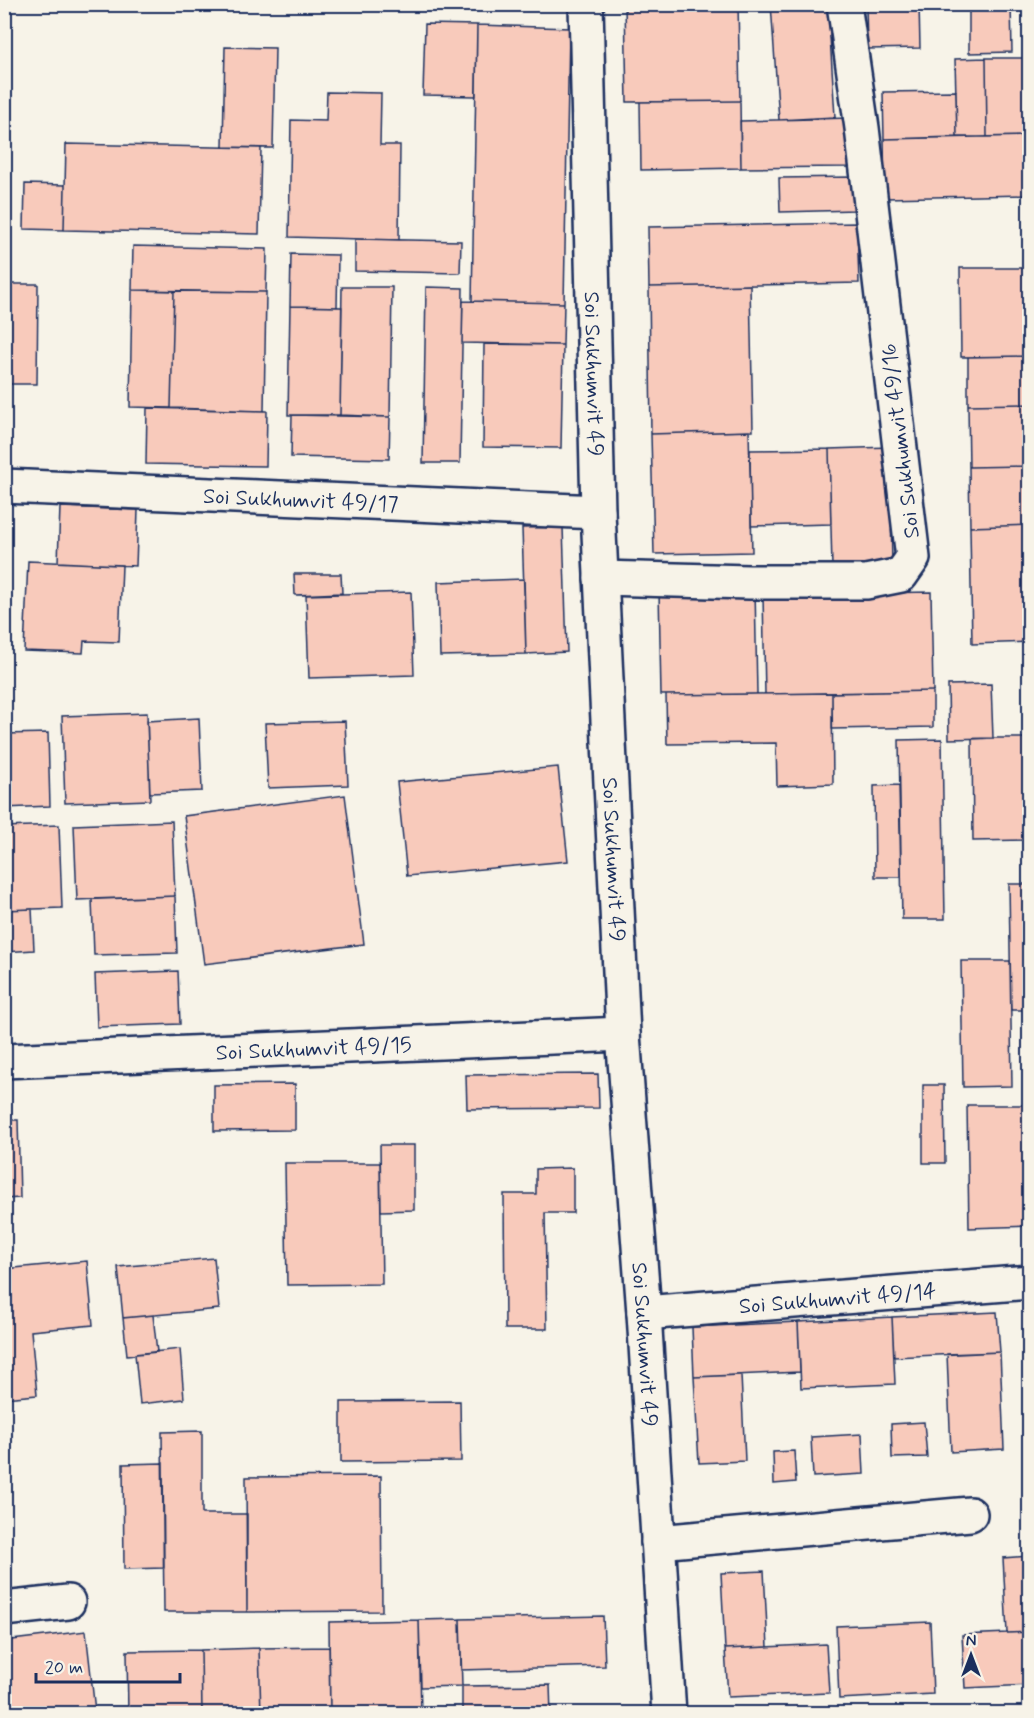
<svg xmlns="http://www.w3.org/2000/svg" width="1034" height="1718" font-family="Mynerve,sans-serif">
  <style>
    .building { fill: #f8cabb; stroke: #1b2f5e; stroke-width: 1.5 }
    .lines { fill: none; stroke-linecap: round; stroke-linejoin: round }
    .minor-casing { stroke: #1b2f5e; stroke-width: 38 }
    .minor { stroke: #f7f3e8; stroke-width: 33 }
    .labels { text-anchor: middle; stroke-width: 4.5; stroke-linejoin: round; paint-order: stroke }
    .street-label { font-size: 22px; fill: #1b2f5e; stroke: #f7f3e8 }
  </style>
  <rect width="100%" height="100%" fill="#f7f3e8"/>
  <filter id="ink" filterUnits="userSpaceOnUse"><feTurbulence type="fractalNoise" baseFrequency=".0167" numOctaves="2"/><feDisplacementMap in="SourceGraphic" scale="12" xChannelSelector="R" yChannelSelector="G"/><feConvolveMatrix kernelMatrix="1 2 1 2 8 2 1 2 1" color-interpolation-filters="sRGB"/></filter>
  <g filter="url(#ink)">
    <!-- building -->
    <path class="building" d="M 625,4 L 738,4 L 740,101 L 627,102 Z
      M 771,4 L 828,4 L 835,117 L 779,120 Z
      M 866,4 L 919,4 L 920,48 L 867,49 Z
      M 969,4 L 1011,4 L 1012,52 L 969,53 Z
      M 425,24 L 477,25 L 476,96 L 423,95 Z
      M 477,25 L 569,28 L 564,303 L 472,301 Z
      M 225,47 L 275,48 L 273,148 L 223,147 Z
      M 986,58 L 1024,58 L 1026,136 L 987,137 Z
      M 986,58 L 987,137 L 957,137 L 955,59 Z
      M 956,91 L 957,137 L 884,139 L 883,92 Z
      M 327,92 L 381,93 L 380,145 L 400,145 L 399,240 L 289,237 L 291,120 L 326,121 Z
      M 740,101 L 741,168 L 641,170 L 640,102 Z
      M 850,118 L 850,167 L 741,168 L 740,121 Z
      M 1026,136 L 1027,195 L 885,198 L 884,139 Z
      M 66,144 L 261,148 L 259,234 L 64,230 Z
      M 854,177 L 855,210 L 780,212 L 779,178 Z
      M 25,184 L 65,185 L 64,230 L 24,229 Z
      M 857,223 L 859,283 L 649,287 L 648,227 Z
      M 355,239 L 461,241 L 460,273 L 355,271 Z
      M 133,246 L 267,249 L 266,292 L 132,290 Z
      M 291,254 L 338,255 L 337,307 L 290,306 Z
      M 960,268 L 1030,268 L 1030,356 L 961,357 Z
      M 4,284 L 38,284 L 37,384 L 4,384 Z
      M 750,285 L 753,431 L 651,434 L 649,287 Z
      M 342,287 L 392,287 L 390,417 L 340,415 Z
      M 426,287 L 463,288 L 460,463 L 423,463 Z
      M 132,290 L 174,291 L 171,408 L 130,407 Z
      M 174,291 L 266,292 L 264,411 L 171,408 Z
      M 463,301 L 564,303 L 563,345 L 462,343 Z
      M 290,306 L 342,307 L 340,415 L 288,415 Z
      M 484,344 L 563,345 L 561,448 L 483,447 Z
      M 1030,356 L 1030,404 L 968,405 L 968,357 Z
      M 1030,404 L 1030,466 L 969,467 L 968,405 Z
      M 147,408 L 267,411 L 266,466 L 146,464 Z
      M 292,415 L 390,417 L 389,459 L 291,457 Z
      M 749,431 L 752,552 L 654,554 L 651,434 Z
      M 890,447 L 892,566 L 832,567 L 829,449 Z
      M 829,449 L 831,524 L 751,526 L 750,450 Z
      M 1030,466 L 1030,525 L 970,527 L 969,467 Z
      M 60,507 L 138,510 L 136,566 L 58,562 Z
      M 1030,525 L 1030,642 L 972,644 L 970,527 Z
      M 563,527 L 567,652 L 526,654 L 522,528 Z
      M 28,561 L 122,565 L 119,642 L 84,641 L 83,653 L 24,651 Z
      M 294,574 L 341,574 L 342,593 L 295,595 Z
      M 524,579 L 526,654 L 440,656 L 438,582 Z
      M 755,588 L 757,694 L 661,695 L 659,589 Z
      M 411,592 L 414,675 L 309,678 L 306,595 Z
      M 931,592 L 933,691 L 765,694 L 763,595 Z
      M 991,684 L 993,738 L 949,739 L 948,685 Z
      M 933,691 L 933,727 L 832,729 L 832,693 Z
      M 832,693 L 833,784 L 777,786 L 776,743 L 667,744 L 666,695 Z
      M 147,713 L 150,800 L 65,803 L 62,716 Z
      M 199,718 L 202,791 L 150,793 L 147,721 Z
      M 345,721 L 348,785 L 268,788 L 265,723 Z
      M 48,733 L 50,806 L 4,808 L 4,734 Z
      M 993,738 L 1030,738 L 1030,840 L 973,841 L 972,739 Z
      M 942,739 L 945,919 L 902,919 L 899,740 Z
      M 558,767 L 568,861 L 407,876 L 397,782 Z
      M 899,785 L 901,877 L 875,877 L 874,786 Z
      M 345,795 L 364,944 L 204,964 L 184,816 Z
      M 172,821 L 175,896 L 77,900 L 74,825 Z
      M 59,825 L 62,908 L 4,910 L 4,827 Z
      M 1009,884 L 1030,884 L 1030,1010 L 1011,1010 Z
      M 175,896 L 177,953 L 94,955 L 92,899 Z
      M 32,909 L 34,950 L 4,952 L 4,910 Z
      M 961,961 L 1010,961 L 1012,1086 L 963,1087 Z
      M 178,971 L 180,1024 L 97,1027 L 95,974 Z
      M 598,1074 L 599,1108 L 467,1109 L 466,1075 Z
      M 295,1084 L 295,1130 L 214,1131 L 214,1085 Z
      M 923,1085 L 944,1085 L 945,1163 L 923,1163 Z
      M 967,1105 L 1030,1105 L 1030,1226 L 969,1228 Z
      M 4,1120 L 18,1120 L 20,1198 L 4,1199 Z
      M 380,1145 L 414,1145 L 414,1210 L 381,1211 Z
      M 285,1163 L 380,1163 L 382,1284 L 287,1285 Z
      M 573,1168 L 573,1213 L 545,1213 L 547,1329 L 505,1329 L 504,1194 L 536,1194 L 536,1169 Z
      M 214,1258 L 219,1309 L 123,1318 L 118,1267 Z
      M 87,1261 L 93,1325 L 31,1331 L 37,1395 L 4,1398 L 4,1269 Z
      M 997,1312 L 1000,1352 L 894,1357 L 892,1317 Z
      M 153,1315 L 157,1352 L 127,1355 L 123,1318 Z
      M 892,1317 L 895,1384 L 801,1388 L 798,1322 Z
      M 798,1322 L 800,1372 L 694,1377 L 692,1327 Z
      M 180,1349 L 184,1399 L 140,1404 L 135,1354 Z
      M 1000,1352 L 1004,1449 L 951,1452 L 947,1354 Z
      M 741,1375 L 745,1461 L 699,1463 L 694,1377 Z
      M 460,1401 L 461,1461 L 341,1462 L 341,1402 Z
      M 924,1422 L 927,1457 L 892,1458 L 891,1424 Z
      M 202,1431 L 202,1514 L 247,1514 L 247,1612 L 164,1612 L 162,1432 Z
      M 862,1434 L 864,1474 L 813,1477 L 811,1437 Z
      M 794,1451 L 796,1482 L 774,1484 L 773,1452 Z
      M 163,1463 L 164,1568 L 124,1569 L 123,1464 Z
      M 381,1476 L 382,1611 L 247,1612 L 246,1477 Z
      M 1030,1556 L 1030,1632 L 1007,1633 L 1003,1558 Z
      M 764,1571 L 768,1647 L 725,1649 L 721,1573 Z
      M 603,1616 L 605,1666 L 461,1670 L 460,1619 Z
      M 460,1619 L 462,1686 L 421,1687 L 419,1620 Z
      M 419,1620 L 421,1714 L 330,1714 L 329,1622 Z
      M 930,1622 L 933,1694 L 839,1699 L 836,1626 Z
      M 86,1631 L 95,1711 L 75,1714 L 4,1714 L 4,1641 Z
      M 1030,1632 L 1030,1685 L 965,1688 L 962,1635 Z
      M 826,1644 L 829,1693 L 728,1697 L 725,1649 Z
      M 329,1647 L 330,1714 L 261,1714 L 259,1648 Z
      M 259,1648 L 261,1714 L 202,1714 L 201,1650 Z
      M 201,1650 L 202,1714 L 128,1714 L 127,1651 Z
      M 550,1685 L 551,1714 L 462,1714 L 462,1686 Z"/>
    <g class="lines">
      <!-- minor casing -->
      <g class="minor-casing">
        <g id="minor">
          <path id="s1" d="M 586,4 L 598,512 L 623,1034 L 644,1313 L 669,1714"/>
          <path id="s2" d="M 4,486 L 598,512"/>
          <path d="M 601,578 L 749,582 L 866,582 L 901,575 L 913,558 L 862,128 L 844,4"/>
          <path id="s3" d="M 4,1061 L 623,1034"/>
          <path id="s4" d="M 644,1313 L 1030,1282"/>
          <path d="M 658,1542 L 970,1514"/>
          <path d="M 4,1609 L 68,1602"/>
        </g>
      </g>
      <!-- minor -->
      <use href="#minor" class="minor"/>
    </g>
  </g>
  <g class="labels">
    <!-- street labels -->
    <g class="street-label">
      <text dy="8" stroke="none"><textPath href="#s1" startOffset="370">Soi Sukhumvit 49</textPath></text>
      <text transform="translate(899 441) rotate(-97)" y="8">Soi Sukhumvit 49/16</text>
      <text dy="8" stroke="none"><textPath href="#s2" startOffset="297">Soi Sukhumvit 49/17</textPath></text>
      <text dy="8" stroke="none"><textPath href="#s1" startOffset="856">Soi Sukhumvit 49</textPath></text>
      <text dy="8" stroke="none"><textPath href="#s3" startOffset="310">Soi Sukhumvit 49/15</textPath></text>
      <text dy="8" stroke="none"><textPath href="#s4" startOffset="194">Soi Sukhumvit 49/14</textPath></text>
      <text dy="8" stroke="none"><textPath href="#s1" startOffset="1342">Soi Sukhumvit 49</textPath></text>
    </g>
  </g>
  <!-- margin -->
  <rect width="1034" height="1718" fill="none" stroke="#f7f3e8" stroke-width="24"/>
  <rect x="12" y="12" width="1010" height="1694" fill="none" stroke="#1b2f5e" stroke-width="2" filter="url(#ink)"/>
  <!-- north arrow -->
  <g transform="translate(971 1655)" stroke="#f7f3e8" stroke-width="4.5" paint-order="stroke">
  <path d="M0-4.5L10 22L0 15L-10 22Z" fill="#1b2f5e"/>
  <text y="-9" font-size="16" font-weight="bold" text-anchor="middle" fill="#1b2f5e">N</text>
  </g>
  <!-- scale -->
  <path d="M36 1673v9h144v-9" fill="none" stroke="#1b2f5e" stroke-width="3"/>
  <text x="45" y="1673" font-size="18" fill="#1b2f5e" stroke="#f7f3e8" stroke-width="4.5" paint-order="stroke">20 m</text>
</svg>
